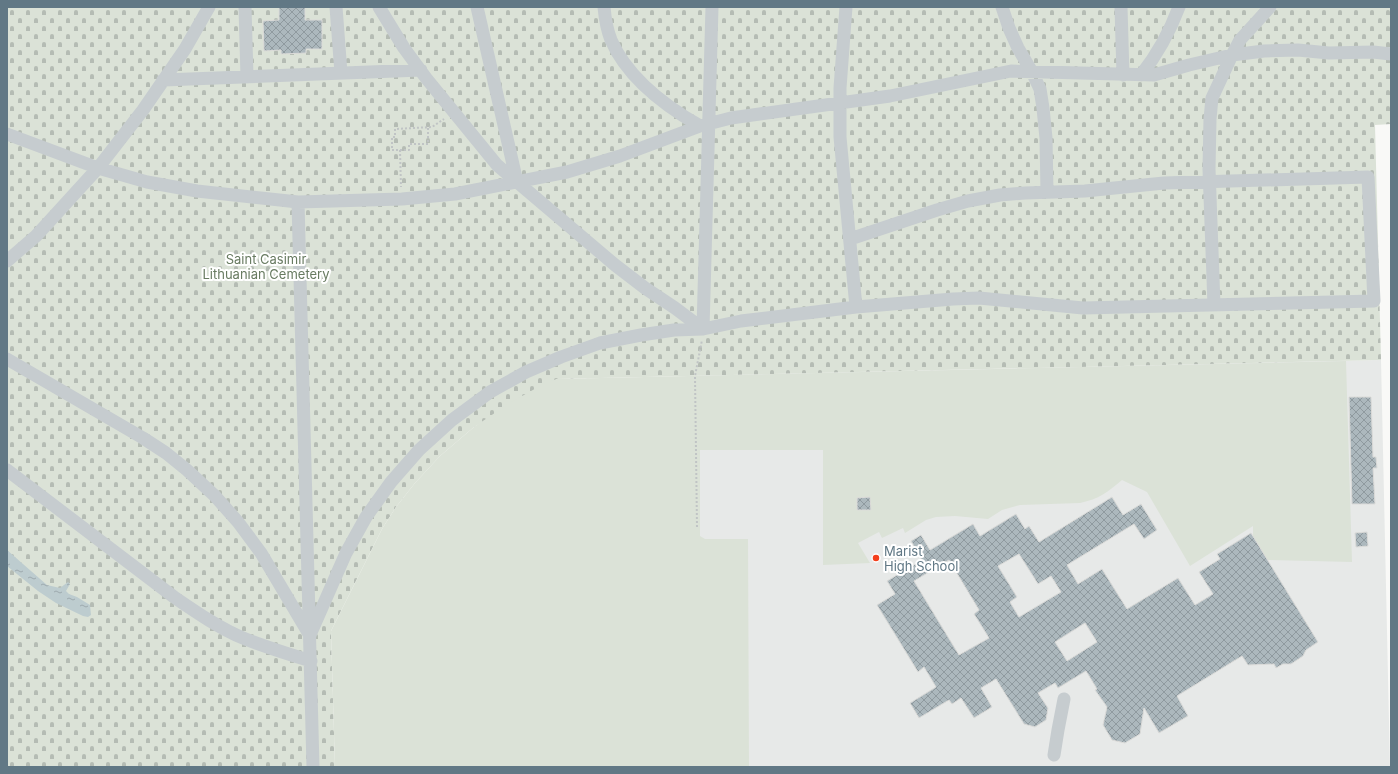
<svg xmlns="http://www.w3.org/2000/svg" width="1398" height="774" font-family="Inter,sans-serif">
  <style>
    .built { fill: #e7e9e8 }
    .cemetery { fill: url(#cemetery-stones) }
    .green { fill: #dbe2d7 }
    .water { fill: url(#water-ripples) }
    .building { fill: url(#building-cross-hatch); stroke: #dbdbd9; fill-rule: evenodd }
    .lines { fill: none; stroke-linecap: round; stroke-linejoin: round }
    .path { stroke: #c0c4c5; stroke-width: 2; stroke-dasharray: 2 2; stroke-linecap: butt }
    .minor { stroke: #c6cccf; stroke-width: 13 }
    .poi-dot { fill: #f43f1c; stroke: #fff; stroke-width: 1.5 }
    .labels { text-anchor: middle; stroke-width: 4; stroke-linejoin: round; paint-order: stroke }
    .park-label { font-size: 13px; fill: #687b61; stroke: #fff }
    .poi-label { font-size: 13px; fill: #617885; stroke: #fff; text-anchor: start }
  </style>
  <defs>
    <pattern id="cemetery-stones" width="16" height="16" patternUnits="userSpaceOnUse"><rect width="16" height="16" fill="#dbe2d7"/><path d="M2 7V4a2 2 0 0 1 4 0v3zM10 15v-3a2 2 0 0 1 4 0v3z" fill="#b5bcb4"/></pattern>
    <pattern id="water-ripples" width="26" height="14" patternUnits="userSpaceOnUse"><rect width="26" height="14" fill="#bdcccf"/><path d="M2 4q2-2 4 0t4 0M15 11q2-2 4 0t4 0" fill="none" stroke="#9daaae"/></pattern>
    <pattern id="building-cross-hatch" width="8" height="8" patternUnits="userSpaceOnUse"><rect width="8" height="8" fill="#acb8bd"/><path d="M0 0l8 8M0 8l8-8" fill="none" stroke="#8f9a9f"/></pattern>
  </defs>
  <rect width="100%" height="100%" fill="#f9f9f7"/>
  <!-- built -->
  <path class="built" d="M 1381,360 L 1390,767 L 335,767 L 692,376 Z"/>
  <!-- cemetery -->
  <path class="cemetery" d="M 7,7 L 1391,7 L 1391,124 L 1375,125 L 1381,360 L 557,379 L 474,427 L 440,456 L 415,483 L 396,507 L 382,529 L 331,631 L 335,767 L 7,767 Z"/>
  <!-- green -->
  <path class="green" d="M 1346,361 L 1352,562 L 1267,560 L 1253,537 L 1253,526 L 1190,566 L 1147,492 L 1122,480 C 1108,492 1099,499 1080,503 L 1020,505 L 1002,510 L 988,519 L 955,516 L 936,517 L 926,520 L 905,533 L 903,528 L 882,538 L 879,532 L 858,543 L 870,563 L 823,565 L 823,450 L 700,450 L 700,536 L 705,539 L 748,539 L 749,767 L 335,767 L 331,631 L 382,529 L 396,507 L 415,483 L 440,456 L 474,427 L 508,404 L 547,382 L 557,379 Z"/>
  <!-- water -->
  <path class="water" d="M 7,550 L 47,585 L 60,588 L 68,582 L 70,584 L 66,591 L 69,594 L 77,597 L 90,605 L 91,615 L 88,617 L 83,616 L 56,603 L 38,591 L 7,566 Z"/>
  <!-- building -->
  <path class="building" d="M 279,7 L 305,7 L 305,20 L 322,20 L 322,49 L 306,49 L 306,53 L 281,54 L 281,50 L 264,51 L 263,21 L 279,20 Z
    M 1349,397 L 1371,397 L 1373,457 L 1376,457 L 1377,468 L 1373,468 L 1375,504 L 1352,504 Z
    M 870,497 L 871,510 L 857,510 L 857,498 Z
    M 1112,497 L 1123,515 L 1141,504 L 1157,530 L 1144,539 L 1134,524 L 1067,565 L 1078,584 L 1102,569 L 1127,609 L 1178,578 L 1195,605 L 1213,594 L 1199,572 L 1220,559 L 1217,554 L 1251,533 L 1318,642 L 1306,650 L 1303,656 L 1291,664 L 1283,664 L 1276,668 L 1274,664 L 1248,665 L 1242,656 L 1177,696 L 1188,716 L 1159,733 L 1144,708 L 1140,734 L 1125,743 L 1112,740 L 1103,725 L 1107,707 L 1095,690 L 1097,689 L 1086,671 L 1058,688 L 1055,683 L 1038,693 L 1048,708 L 1046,720 L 1035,727 L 1024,724 L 996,679 L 981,688 L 992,707 L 974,718 L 961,698 L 952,704 L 949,700 L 919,718 L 910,703 L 936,687 L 924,667 L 918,672 L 877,605 L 895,594 L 887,581 L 922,560 L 911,541 L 921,535 L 930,550 L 973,524 L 980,536 L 1016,514 L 1025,529 L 1029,526 L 1039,542 ZM 1019,554 L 1038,584 L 1051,576 L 1061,592 L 1019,617 L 1010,602 L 1017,597 L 998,566 ZM 949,560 L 979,610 L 974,614 L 989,638 L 959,655 L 914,581 ZM 1085,623 L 1097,642 L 1067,661 L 1055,642 Z
    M 1367,532 L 1368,546 L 1356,547 L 1355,533 Z"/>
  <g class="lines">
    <!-- path -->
    <path class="path" d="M 428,128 L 428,144 L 409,144 L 409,150 L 392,150 L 392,137 L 395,137 L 395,129 L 432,127 L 444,119
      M 400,150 L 401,187
      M 697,527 L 695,376 L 702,340"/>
    <!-- minor -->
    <path class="minor" d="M 245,7 L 247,77
      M 336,7 L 341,73
      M 379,7 L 404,48 L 426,78 L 497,165 L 615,265 L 645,288 L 675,308 L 703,329
      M 477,7 L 517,182
      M 604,7 C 605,18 607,30 611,40 C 628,79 665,106 700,126
      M 846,7 L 840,88 L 840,137 L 856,307
      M 1002,7 L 1009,28 L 1018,48 L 1032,72 L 1040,89 L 1043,108 L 1046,138 L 1047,192
      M 1121,7 L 1123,75
      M 1141,75 C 1157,55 1170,31 1179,7
      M 163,80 L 421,70
      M 7,134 L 98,168 L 147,182 L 197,191 L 298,202 L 402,199 L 455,194 L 567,172 L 620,156 L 700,126 L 731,118 L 890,96 L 1011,71 L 1154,75 L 1189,65 L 1232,55 L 1264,51 L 1298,50 L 1329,53 L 1373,52 L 1391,54
      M 298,202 L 313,767
      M 7,261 L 36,236 L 98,168 L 143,110 L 185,49 L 209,7
      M 1214,305 L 1209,169 L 1210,119 L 1212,98 L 1232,55 L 1240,40 L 1270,7
      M 703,329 L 712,7
      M 7,359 L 143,438 L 166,453 L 187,470 L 215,496 L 238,522 L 261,553 L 309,634
      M 7,470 L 174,597 C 196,612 219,628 243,638 C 265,647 288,654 311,661
      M 310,635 L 346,553 L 366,517 L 391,482 L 419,450 L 452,420 L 490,392 L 526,372 L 561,357 L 600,343 L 641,335 L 674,330 L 703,329 L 741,321 L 856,307 L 953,299 L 979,298 L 1083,308 L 1374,301 L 1368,177 L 1164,183 L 1085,191 L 1025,193 L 1000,195 L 968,201 L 937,210 L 850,239
      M 1054,755 L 1058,730 L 1064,699"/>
  </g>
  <!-- markers -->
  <circle class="poi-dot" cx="876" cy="558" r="4"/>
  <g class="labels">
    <!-- park labels -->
    <g class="park-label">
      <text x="266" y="264">Saint Casimir<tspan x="266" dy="15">Lithuanian Cemetery</tspan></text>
    </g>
    <!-- poi labels -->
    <g class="poi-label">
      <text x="884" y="556">Marist<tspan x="884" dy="15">High School</tspan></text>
    </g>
  </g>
  <!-- border -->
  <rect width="1398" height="774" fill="none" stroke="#617885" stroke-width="16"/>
</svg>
